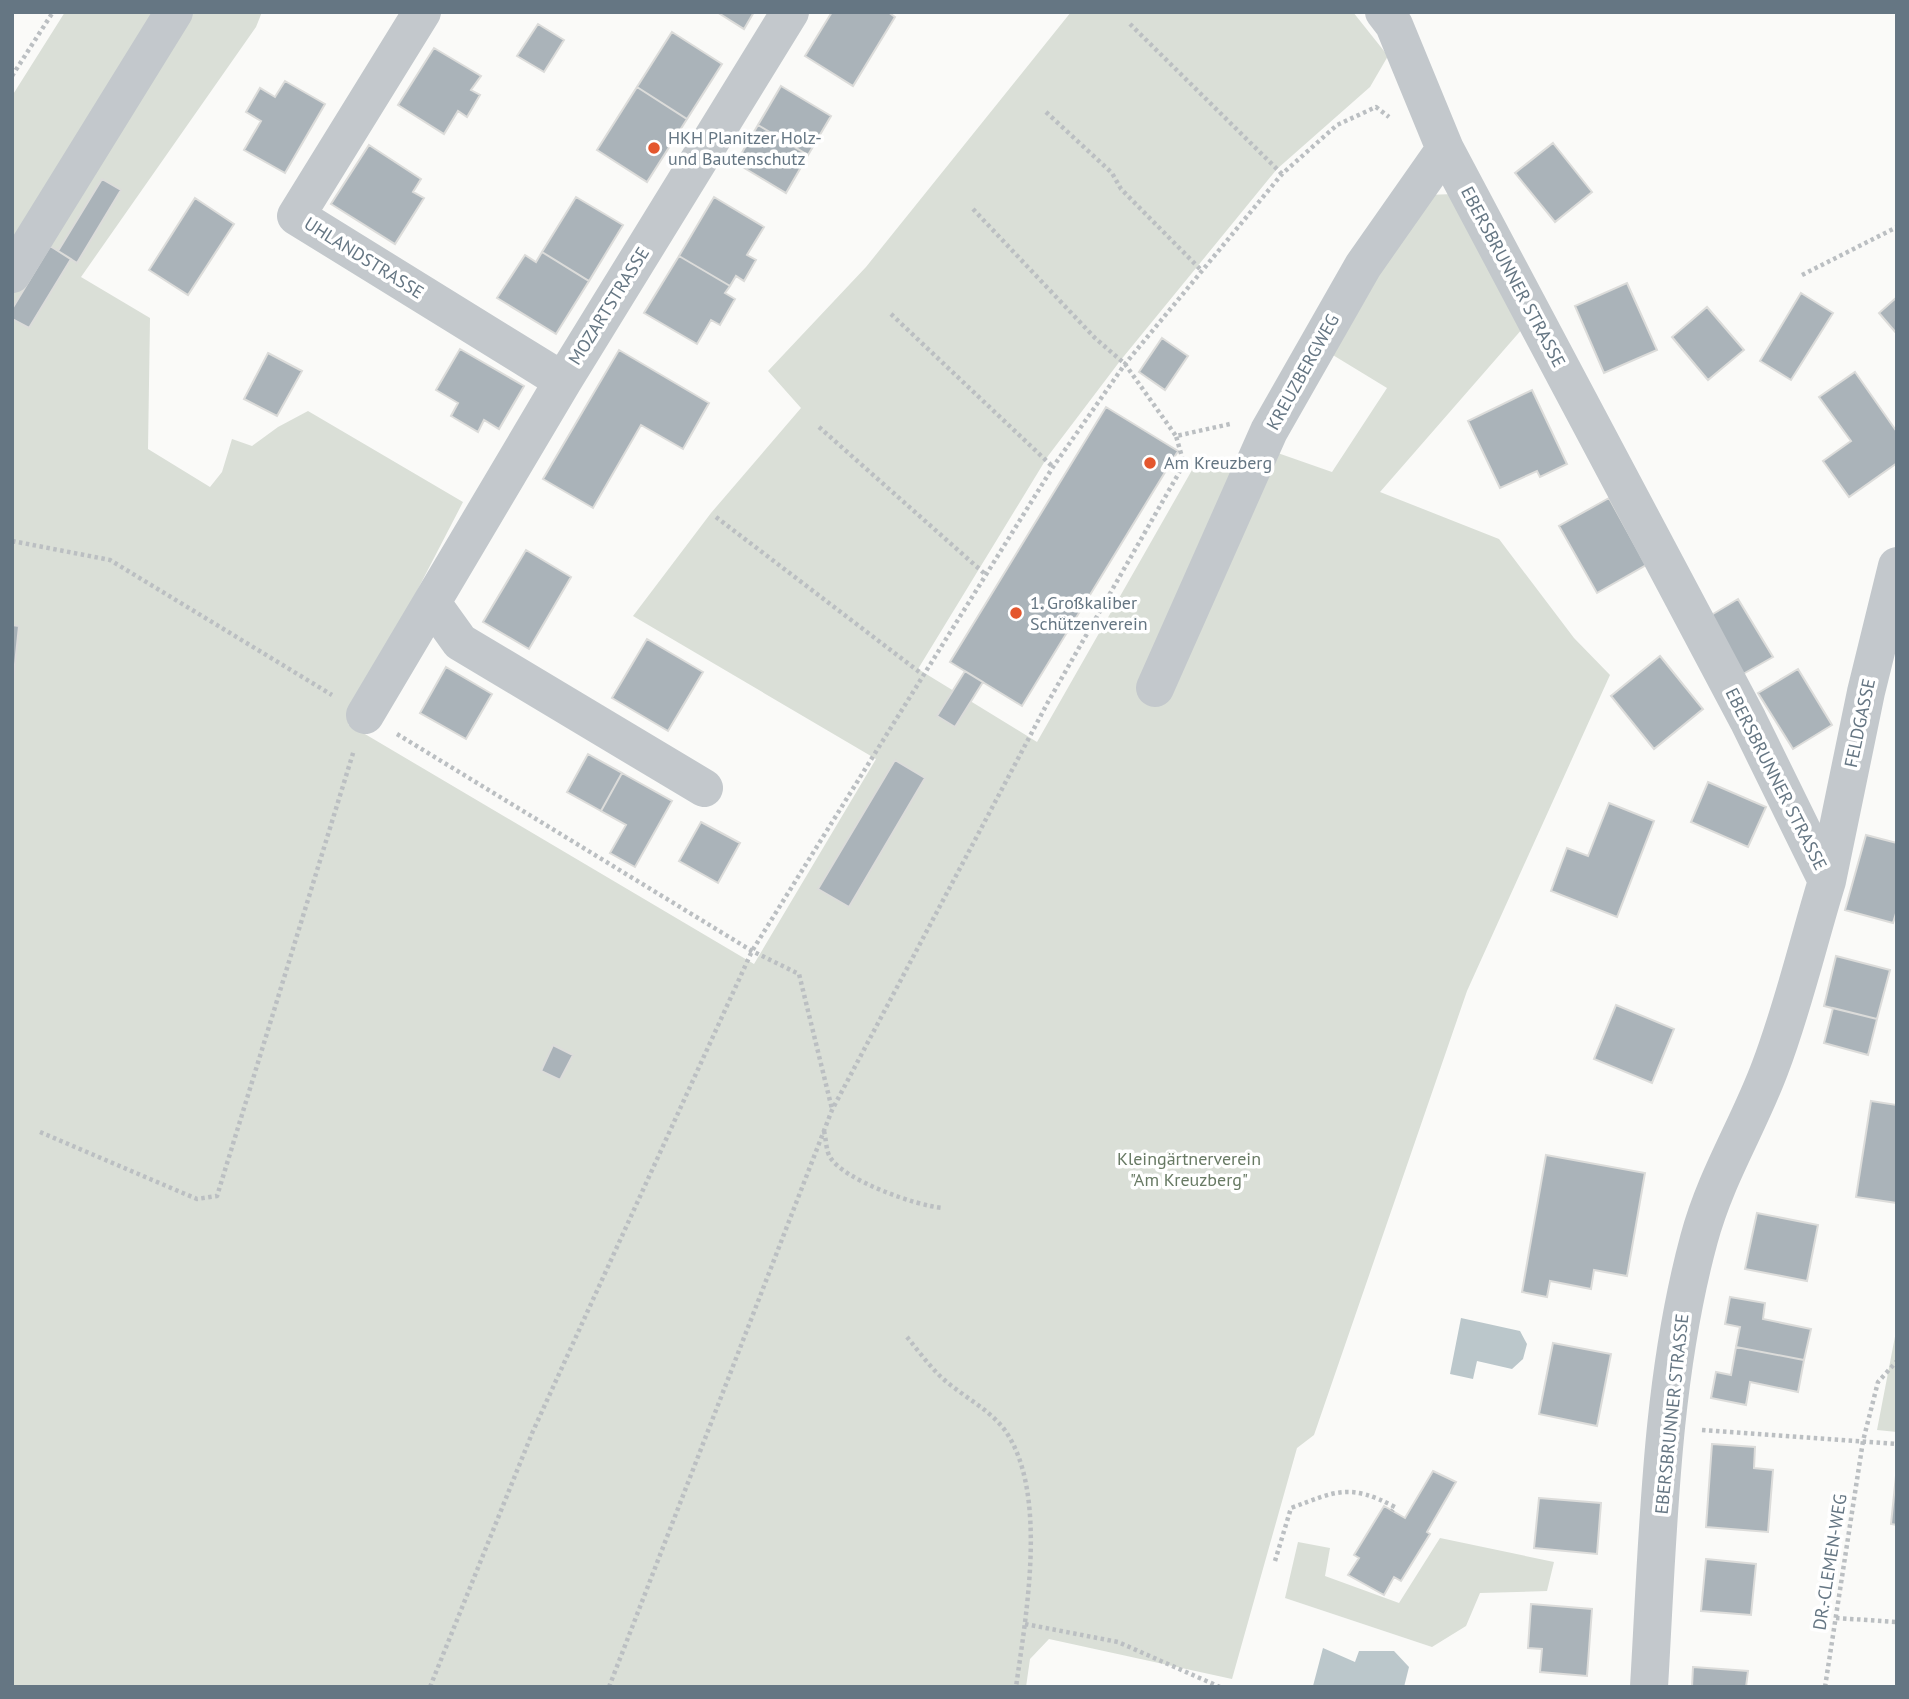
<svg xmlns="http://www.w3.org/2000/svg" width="1909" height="1699" font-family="'PT Sans',sans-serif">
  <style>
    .green { fill: #dadfd7 }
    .water { fill: #bbc7cb }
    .building { fill: #aab3b9; stroke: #dcdcda; stroke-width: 2 }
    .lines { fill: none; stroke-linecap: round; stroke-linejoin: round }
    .path { stroke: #bbbfc2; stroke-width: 4.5; stroke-dasharray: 3.5 3.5; stroke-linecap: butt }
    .minor { stroke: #c3c8cc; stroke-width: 38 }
    .poi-dot { fill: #e4572e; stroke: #fff; stroke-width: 2.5 }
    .labels { text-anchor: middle; stroke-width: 7; stroke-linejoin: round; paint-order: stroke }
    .poi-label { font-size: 18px; fill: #657683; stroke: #fff; text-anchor: start }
    .street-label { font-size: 18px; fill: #657683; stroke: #fff }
    .park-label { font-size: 18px; fill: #687a64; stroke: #fff }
  </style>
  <rect width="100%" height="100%" fill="#fafaf8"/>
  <!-- green -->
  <path class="green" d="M 65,12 L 262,12 L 256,27 L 81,277 L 150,318 L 148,449 L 210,487 L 222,472 L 232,439 L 252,446 L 278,427 L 308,411 L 463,502 L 348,724 L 754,964 L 876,759 L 633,616 L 711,513 L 801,408 L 768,371 L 866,267 L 1071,12 L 1353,12 L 1388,56 L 1370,87 L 1277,169 L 1120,361 L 1048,456 L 918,669 L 1037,742 L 1196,463 L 1272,451 L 1332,472 L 1387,388 L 1323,349 L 1426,195 L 1454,194 L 1523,328 L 1380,492 L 1499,539 L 1574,638 L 1610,675 L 1467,991 L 1314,1435 L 1297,1448 L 1232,1679 L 1049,1639 L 1030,1659 L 1026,1687 L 12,1687 L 12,96 Z
    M 1897,1326 L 1897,1432 L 1877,1430 Z
    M 1440,1538 L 1554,1562 L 1547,1591 L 1480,1593 L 1466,1626 L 1432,1647 L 1285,1598 L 1298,1542 L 1330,1548 L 1325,1576 L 1399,1603 Z"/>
  <!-- water -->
  <path class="water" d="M 1461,1318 L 1520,1331 L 1527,1344 L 1523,1359 L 1512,1369 L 1477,1361 L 1473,1379 L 1450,1374 Z
    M 1323,1648 L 1355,1662 L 1359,1651 L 1394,1651 L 1409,1667 L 1404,1687 L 1313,1686 Z"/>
  <!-- building -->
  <path class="building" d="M 717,12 L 754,12 L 744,29 Z
    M 832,12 L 888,12 L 895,17 L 853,86 L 805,56 Z
    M 538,24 L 564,40 L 544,72 L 517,56 Z
    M 672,32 L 722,64 L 687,119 L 637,87 Z
    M 434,48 L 481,76 L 471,90 L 480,95 L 467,117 L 458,111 L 444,134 L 398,105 Z
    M 285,81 L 325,104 L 285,173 L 244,150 L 261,121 L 246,112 L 260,88 L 275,97 Z
    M 781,86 L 831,116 L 808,155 L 758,125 Z
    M 637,87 L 687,119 L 647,182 L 597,150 Z
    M 758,125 L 808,155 L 786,193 L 736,163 Z
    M 1553,143 L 1592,192 L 1555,222 L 1515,173 Z
    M 369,145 L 421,179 L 413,192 L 424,198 L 395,244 L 331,204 Z
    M 102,179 L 121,190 L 77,263 L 58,251 Z
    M 576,197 L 623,225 L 589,281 L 542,252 Z
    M 714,197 L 764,227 L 747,255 L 756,260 L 744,281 L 736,276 L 730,286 L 679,256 Z
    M 195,198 L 234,224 L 188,295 L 149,270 Z
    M 50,246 L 71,259 L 29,328 L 12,319 L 12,309 Z
    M 542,252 L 589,281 L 556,334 L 497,298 L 525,255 L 536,262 Z
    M 679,256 L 730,286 L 725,293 L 735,299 L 720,325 L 711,320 L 697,344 L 644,313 Z
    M 1627,283 L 1657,350 L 1604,373 L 1575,306 Z
    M 1801,293 L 1833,313 L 1791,380 L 1760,361 Z
    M 1897,297 L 1897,334 L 1879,313 Z
    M 1707,307 L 1744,350 L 1708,380 L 1672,337 Z
    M 1162,338 L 1188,356 L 1165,390 L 1139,372 Z
    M 460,349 L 524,386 L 499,429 L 484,420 L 478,432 L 451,416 L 458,403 L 436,390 Z
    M 619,350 L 709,403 L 683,449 L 641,425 L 593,508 L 543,479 Z
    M 268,353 L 302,371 L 277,416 L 244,399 Z
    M 1855,372 L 1897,432 L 1897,463 L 1849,497 L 1823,461 L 1851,441 L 1819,397 Z
    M 1532,390 L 1567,464 L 1540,477 L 1537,471 L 1500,488 L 1468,421 Z
    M 1106,407 L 1178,451 L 1022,706 L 950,662 Z
    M 1609,498 L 1646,565 L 1597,593 L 1559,526 Z
    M 526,550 L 571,577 L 529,649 L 483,622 Z
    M 1738,599 L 1773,657 L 1743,674 L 1708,617 Z
    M 12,625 L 19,626 L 13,683 L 12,683 Z
    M 647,639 L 703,672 L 668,731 L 612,698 Z
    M 1660,656 L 1703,709 L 1654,749 L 1611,696 Z
    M 446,667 L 492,694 L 466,739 L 420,713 Z
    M 1798,669 L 1832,725 L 1793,749 L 1758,693 Z
    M 965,671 L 983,682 L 955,727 L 937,716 Z
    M 588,754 L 622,773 L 601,811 L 567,792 Z
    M 895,760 L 925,778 L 849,907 L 818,889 Z
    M 622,773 L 672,801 L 635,867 L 610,853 L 626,825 L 601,811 Z
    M 1708,782 L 1766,807 L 1748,847 L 1691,822 Z
    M 1609,803 L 1654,821 L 1617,917 L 1551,891 L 1567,848 L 1588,856 Z
    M 701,822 L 740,843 L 718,883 L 679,861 Z
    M 1866,835 L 1897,843 L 1897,910 L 1893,923 L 1845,910 Z
    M 1836,956 L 1890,970 L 1877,1019 L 1824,1006 Z
    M 1616,1005 L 1674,1029 L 1652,1083 L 1594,1059 Z
    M 1833,1008 L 1877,1019 L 1868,1055 L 1824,1043 Z
    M 553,1045 L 573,1055 L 560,1080 L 541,1071 Z
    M 1871,1101 L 1897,1105 L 1897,1203 L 1856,1197 Z
    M 1546,1155 L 1645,1173 L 1627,1276 L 1594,1270 L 1591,1289 L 1550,1281 L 1547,1297 L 1522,1292 Z
    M 1757,1213 L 1818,1225 L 1807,1281 L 1745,1269 Z
    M 1730,1297 L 1765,1303 L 1763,1319 L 1811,1329 L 1804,1360 L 1736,1347 L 1740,1327 L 1725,1324 Z
    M 1553,1343 L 1611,1354 L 1597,1426 L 1539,1414 Z
    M 1736,1347 L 1804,1360 L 1798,1392 L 1750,1382 L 1746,1405 L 1711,1398 L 1716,1372 L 1731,1375 Z
    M 1712,1444 L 1755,1447 L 1754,1468 L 1773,1470 L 1768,1532 L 1706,1527 Z
    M 1897,1466 L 1897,1525 L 1891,1524 Z
    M 1433,1471 L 1456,1482 L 1427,1532 L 1430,1534 L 1401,1581 L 1394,1577 L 1384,1595 L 1348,1575 L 1359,1558 L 1354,1555 L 1384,1506 L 1405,1518 Z
    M 1539,1498 L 1601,1503 L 1597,1554 L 1534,1548 Z
    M 1706,1559 L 1756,1564 L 1751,1615 L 1701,1611 Z
    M 1531,1604 L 1592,1609 L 1587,1676 L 1540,1672 L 1542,1649 L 1528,1648 Z
    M 1693,1667 L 1748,1671 L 1746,1687 L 1692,1687 Z"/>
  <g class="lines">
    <!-- path -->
    <path class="path" d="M 1130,24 L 1282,174
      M 12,76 L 53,12
      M 1046,112 L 1112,173 L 1121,189 L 1202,271
      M 973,209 L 1095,338 L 1125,364 L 1176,436
      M 1802,275 L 1897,227
      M 891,314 L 1053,467
      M 819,427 L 985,574
      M 716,517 L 922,674
      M 12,541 L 110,560 L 332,695
      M 397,734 L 752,951 L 799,974 L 832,1109
      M 824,1131 C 826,1138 826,1151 830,1157 C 843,1180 917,1206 943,1208
      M 40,1132 L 197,1199 L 217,1196 L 354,750
      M 907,1337 C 917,1349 927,1363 938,1374 C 958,1394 987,1407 1004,1429 C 1049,1491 1026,1615 1016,1687
      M 1702,1430 L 1897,1444
      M 1275,1561 L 1291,1508 C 1337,1491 1349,1483 1395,1507 L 1392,1511
      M 1836,1618 L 1897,1622
      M 1025,1624 L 1118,1642 L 1220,1687
      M 430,1687 L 533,1431 L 752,951 L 1053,467 L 1125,364 L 1282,174 L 1337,125 L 1376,107 L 1389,117
      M 609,1687 L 832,1110 L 1048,702 L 1184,464 L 1176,436 L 1230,424
      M 1825,1687 L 1863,1441 L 1878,1382 L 1897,1361"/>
    <!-- minor -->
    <path class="minor" d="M 422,12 L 296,216 L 563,381
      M 1384,12 L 1394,25 L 1445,149 L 1748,720 L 1827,881 C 1808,943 1793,1008 1770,1068 C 1748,1127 1716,1176 1699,1239 C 1660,1383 1658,1539 1649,1687
      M 12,274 L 174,12
      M 432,603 L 460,642 L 704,788
      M 1155,688 L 1269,431 L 1363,266 L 1445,149
      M 365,715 L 563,381 L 790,12
      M 1827,881 L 1866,692 L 1897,566"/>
  </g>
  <!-- markers -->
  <g class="poi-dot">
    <circle cx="654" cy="148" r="7"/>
    <circle cx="1150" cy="463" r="7"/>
    <circle cx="1016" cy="613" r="7"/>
  </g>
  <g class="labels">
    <!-- poi labels -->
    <g class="poi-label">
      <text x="668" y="144">HKH Planitzer Holz-<tspan x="668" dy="21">und Bautenschutz</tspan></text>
      <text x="1164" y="469">Am Kreuzberg</text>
      <text x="1030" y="609">1. Großkaliber<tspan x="1030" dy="21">Schützenverein</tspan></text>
    </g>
    <!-- street labels -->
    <g class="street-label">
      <text transform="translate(364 258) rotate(32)" y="6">UHLANDSTRASSE</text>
      <text transform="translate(1513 277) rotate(62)" y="6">EBERSBRUNNER STRASSE</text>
      <text transform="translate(609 306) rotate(-58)" y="6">MOZARTSTRASSE</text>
      <text transform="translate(1303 372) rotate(-61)" y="6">KREUZBERGWEG</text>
      <text transform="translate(1860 723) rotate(-78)" y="6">FELDGASSE</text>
      <text transform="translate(1776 779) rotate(63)" y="6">EBERSBRUNNER STRASSE</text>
      <text transform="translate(1672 1414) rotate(-84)" y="6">EBERSBRUNNER STRASSE</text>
      <text transform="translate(1830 1562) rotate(-81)" y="6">DR.-CLEMEN-WEG</text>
    </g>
    <!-- park labels -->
    <g class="park-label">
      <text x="1189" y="1165">Kleingärtnerverein<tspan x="1189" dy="21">"Am Kreuzberg"</tspan></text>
    </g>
  </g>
  <!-- border -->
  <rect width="1909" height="1699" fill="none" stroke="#657683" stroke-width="28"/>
</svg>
